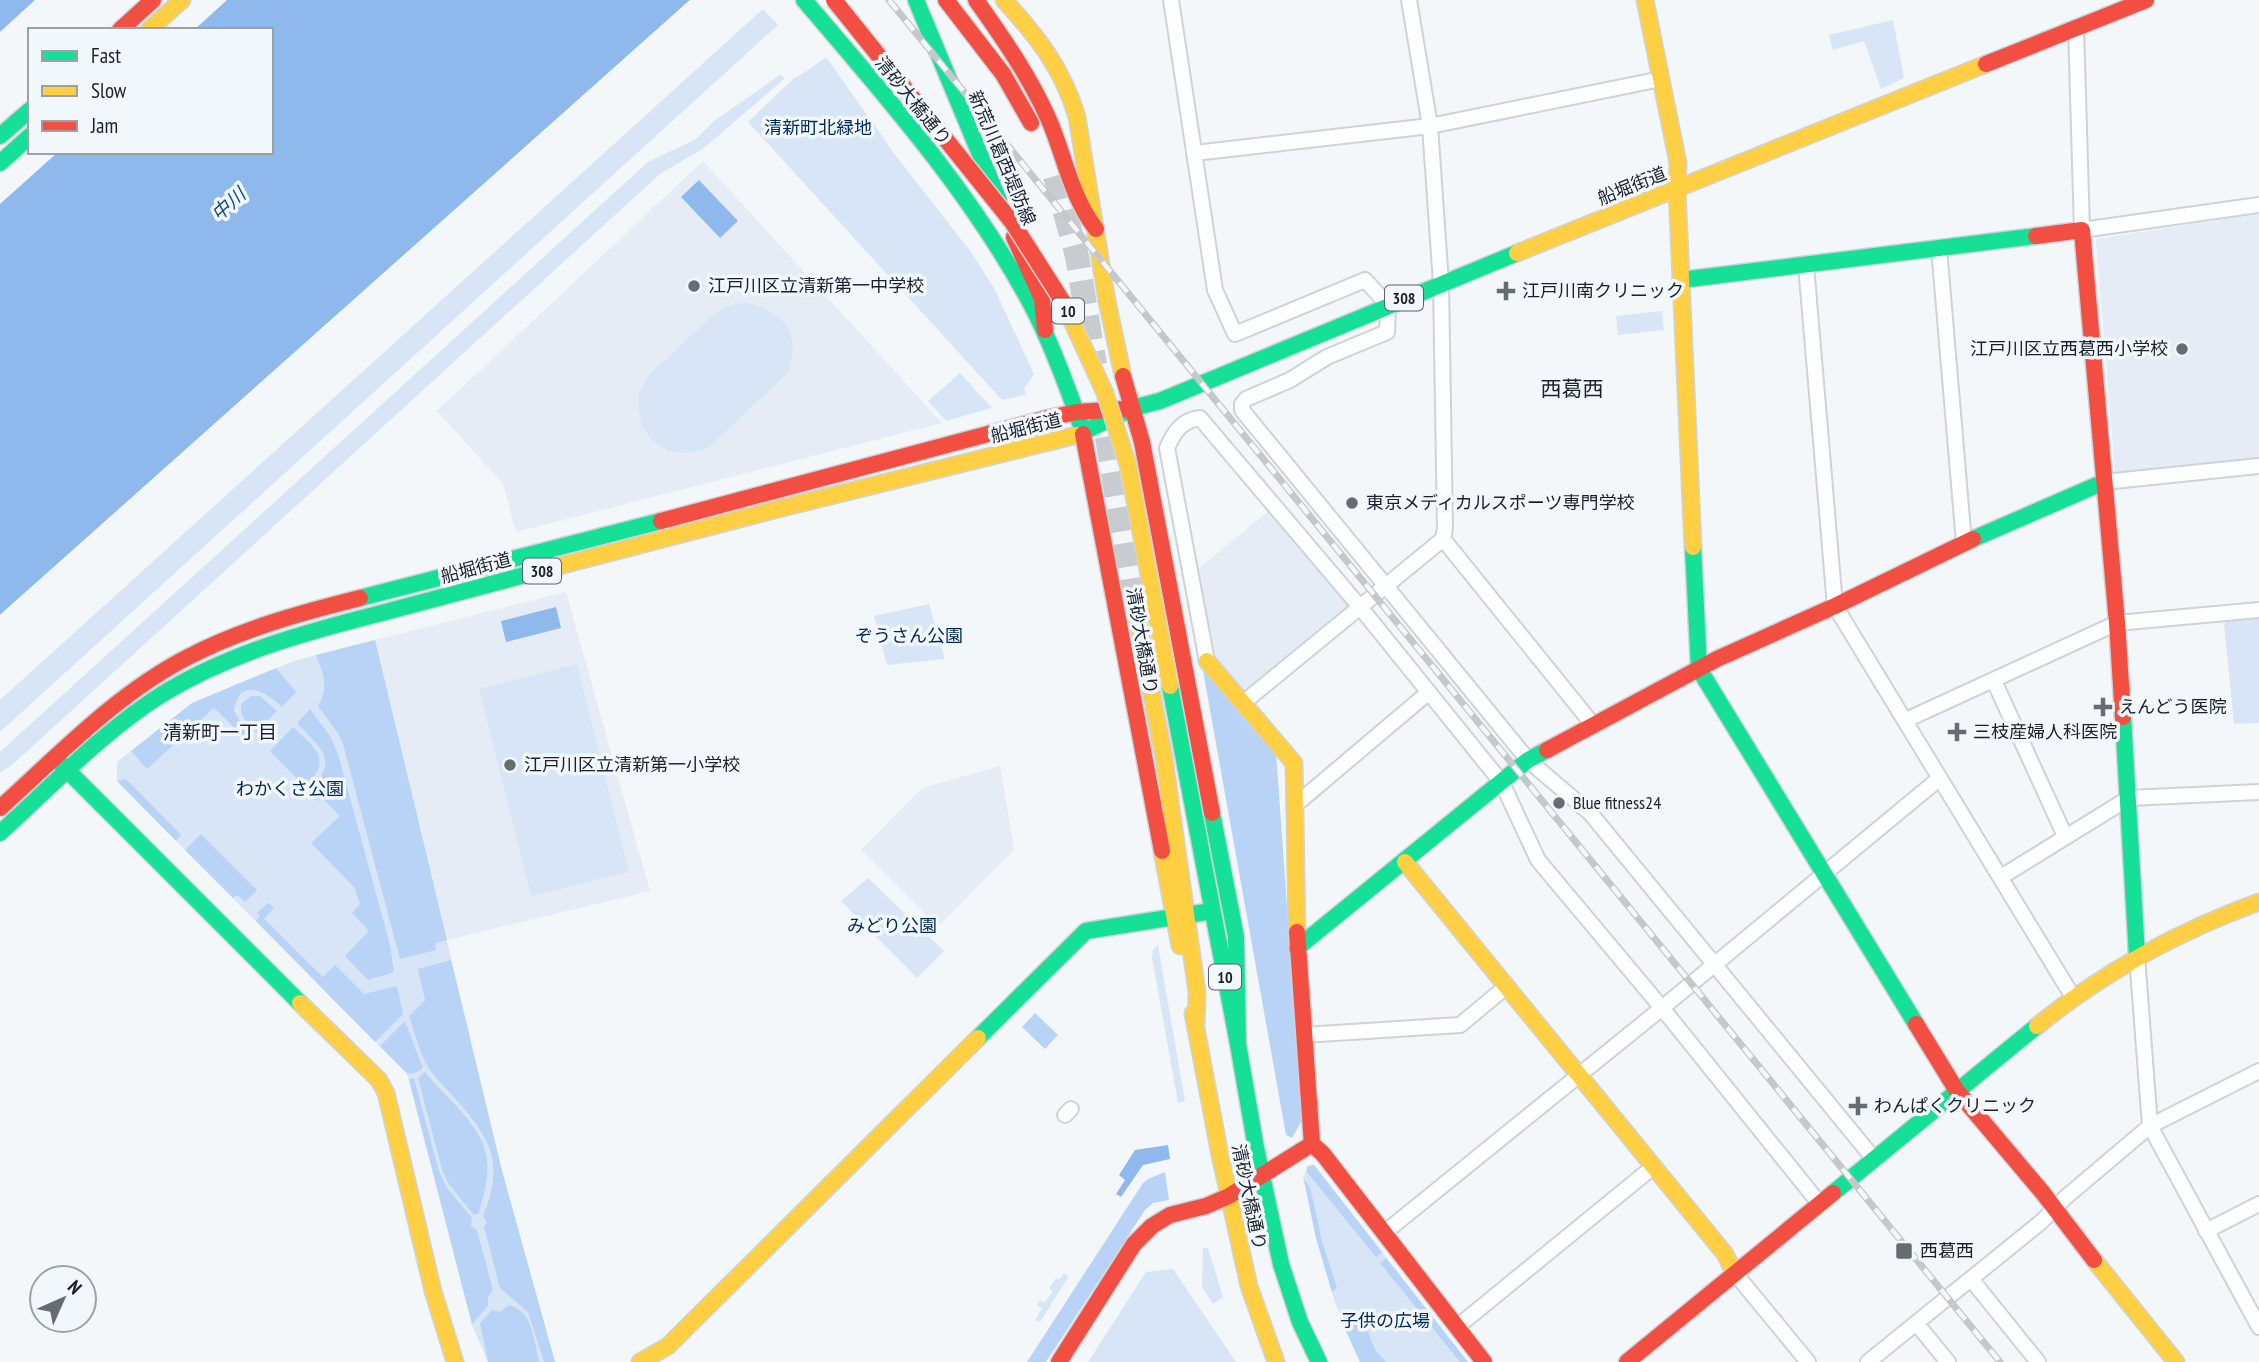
<svg xmlns="http://www.w3.org/2000/svg" width="2259" height="1362" font-family="'PT Sans Narrow','Noto Sans JP',sans-serif">
  <style>
    .built { fill: #e5ecf5 }
    .green { fill: #d7e5f7 }
    .forest { fill: #b8d3f6 }
    .water { fill: #8fb9ed }
    .pier { fill: #f4f7fa }
    .lines { fill: none; stroke-linecap: round; stroke-linejoin: round }
    .highway-tunnel { stroke: #c8ccd1; stroke-width: 24; stroke-dasharray: 24 12; stroke-linecap: butt }
    .street-casing { stroke: #cdd3d9; stroke-width: 18 }
    .fast-casing { stroke: #cdd3d9; stroke-width: 19 }
    .slow-casing { stroke: #cdd3d9; stroke-width: 19 }
    .jam-casing { stroke: #cdd3d9; stroke-width: 19 }
    .street { stroke: #fdfefe; stroke-width: 14 }
    .fast { stroke: #16e098; stroke-width: 16 }
    .slow { stroke: #ffcf43; stroke-width: 16 }
    .jam { stroke: #f24e42; stroke-width: 16 }
    .rail-casing { stroke: #c6c7c9; stroke-width: 7 }
    .rail { stroke: #f2f7fc; stroke-width: 4.5; stroke-dasharray: 13; stroke-linecap: butt }
    .slow-bridge-casing { stroke: #d2d4d7; stroke-width: 19; stroke-linecap: butt }
    .jam-bridge-casing { stroke: #d2d4d7; stroke-width: 19; stroke-linecap: butt }
    .slow-bridge { stroke: #ffcf43; stroke-width: 16 }
    .jam-bridge { stroke: #f24e42; stroke-width: 16 }
    .poi-dot { fill: #666c73; stroke: #f2f7fc; stroke-width: 2.5 }
    .labels { text-anchor: middle; stroke-width: 7; stroke-linejoin: round; paint-order: stroke }
    .shield { fill: #f2f7fc; stroke: #5b616a; stroke-width: 2 }
    .shield-label { font-size: 16px; font-weight: bold; fill: #1a212b }
    .street-label { font-size: 18px; fill: #1a212b; stroke: #f2f7fc }
    .park-label { font-size: 18px; fill: #002855; stroke: #f2f7fc }
    .poi-label { font-size: 18px; fill: #1a212b; stroke: #f2f7fc; text-anchor: start }
    .water-label { font-size: 19px; font-style: italic; fill: #0e4b8d; stroke: #f2f7fc }
    .neighbourhood-label { font-size: 19px; fill: #1a212b; stroke: #f2f7fc }
    .quarter-label { font-size: 21px; fill: #1a212b; stroke: #f2f7fc }
  </style>
  <rect width="100%" height="100%" fill="#f4f7fa"/>
  <!-- built -->
  <path class="built" d="M 703,161 L 942,423 L 516,532 L 503,484 L 437,411 Z
    M 2259,214 L 2259,459 L 2115,472 L 2096,239 Z
    M 1271,509 L 1353,606 L 1244,694 L 1211,657 L 1198,569 Z
    M 566,592 L 650,891 L 447,940 L 375,640 Z
    M 1000,766 L 1014,850 L 938,927 L 861,850 L 922,788 Z"/>
  <!-- green -->
  <path class="green" d="M 763,9 L 778,25 L 0,732 L 0,700 Z
    M 1893,20 L 1904,78 L 1881,89 L 1864,41 L 1833,50 L 1829,35 Z
    M 826,57 L 896,156 L 971,252 L 994,288 L 1034,374 L 1024,389 L 1026,395 L 1002,400 L 748,122 L 794,78 L 804,73 Z
    M 780,75 L 785,78 L 704,148 L 660,174 L 12,765 L 0,773 L 0,752 L 648,162 L 696,139 L 714,121 Z
    M 745,302 C 784,312 803,333 787,374 L 708,448 L 690,453 L 669,451 L 652,440 L 642,427 L 639,410 L 639,393 L 648,376 L 710,318 L 725,307 Z
    M 1662,311 L 1664,330 L 1618,335 L 1616,316 Z
    M 960,373 L 992,408 L 946,421 L 928,401 Z
    M 929,604 L 945,659 L 887,665 L 874,616 Z
    M 2259,615 L 2259,723 L 2234,724 L 2224,624 L 2230,618 Z
    M 375,640 L 502,1171 L 555,1362 L 488,1362 L 472,1325 L 407,1074 L 117,781 L 117,762 L 192,703 L 297,660 Z
    M 577,664 L 629,872 L 531,896 L 479,689 Z
    M 868,878 L 944,951 L 917,978 L 841,901 Z
    M 1158,945 L 1185,1101 L 1178,1103 L 1152,957 L 1153,950 Z
    M 1314,1165 L 1468,1362 L 1360,1362 L 1334,1300 L 1316,1238 L 1303,1178 L 1308,1166 Z
    M 1203,1248 L 1208,1248 L 1223,1297 L 1213,1304 L 1202,1287 Z
    M 1173,1269 L 1236,1362 L 1088,1362 L 1146,1272 Z
    M 1064,1273 L 1069,1276 L 1040,1322 L 1035,1320 L 1042,1308 L 1037,1305 L 1040,1300 L 1045,1302 L 1053,1291 L 1049,1288 L 1056,1278 L 1059,1280 Z"/>
  <!-- forest -->
  <path class="forest" d="M 375,640 L 447,940 L 435,943 L 436,950 L 400,959 L 343,744 L 338,733 L 318,706 C 329,687 324,675 316,655 Z
    M 1202,665 L 1276,751 L 1302,1120 L 1292,1138 L 1286,1135 Z
    M 276,668 L 296,692 L 282,707 C 266,691 238,677 234,711 L 243,727 L 250,734 L 246,739 L 214,708 L 147,769 L 131,751 L 192,703 Z
    M 251,696 L 260,696 L 277,711 L 256,732 C 247,724 240,717 241,704 Z
    M 310,709 L 330,736 L 338,754 L 390,945 L 394,972 L 368,980 L 345,956 L 369,931 L 352,913 L 360,904 L 354,887 L 311,843 L 340,816 L 322,798 L 317,801 L 308,792 C 341,760 321,749 297,723 Z
    M 293,727 C 316,749 333,759 305,787 L 270,751 Z
    M 126,779 L 181,835 L 176,841 L 117,781 Z
    M 201,834 L 257,890 L 245,902 L 238,895 L 233,898 L 185,850 Z
    M 268,903 L 274,908 L 264,919 L 323,977 L 335,965 L 364,994 L 397,986 L 403,1014 L 375,1042 L 256,921 L 260,916 L 257,913 Z
    M 451,960 L 502,1171 L 555,1362 L 544,1362 L 528,1312 L 500,1288 L 484,1227 L 487,1222 L 483,1216 C 506,1161 489,1136 452,1095 C 444,1086 434,1077 428,1067 C 419,1052 415,1032 409,1016 L 425,1000 L 418,969 Z
    M 1035,1013 L 1058,1035 L 1045,1049 L 1022,1027 Z
    M 405,1021 L 423,1068 L 415,1073 L 408,1074 L 380,1046 Z
    M 425,1072 C 446,1098 483,1125 487,1160 C 489,1178 483,1196 479,1213 L 474,1215 L 448,1183 L 442,1170 L 418,1078 Z
    M 414,1078 L 439,1171 L 447,1188 L 472,1218 L 471,1226 L 477,1230 L 493,1290 L 488,1297 L 488,1306 L 472,1324 L 409,1079 Z
    M 1314,1165 L 1382,1252 L 1376,1257 L 1306,1171 L 1308,1166 Z
    M 1165,1172 L 1169,1200 L 1153,1203 L 1145,1210 L 1046,1362 L 1027,1362 L 1143,1183 L 1148,1179 Z
    M 1304,1179 L 1310,1187 L 1322,1241 L 1337,1288 L 1332,1292 L 1316,1238 Z
    M 1386,1258 L 1468,1362 L 1460,1362 L 1380,1263 Z
    M 509,1305 C 533,1311 534,1341 539,1362 L 488,1362 L 480,1323 L 492,1310 L 500,1312 Z
    M 1356,1313 L 1365,1323 L 1375,1350 L 1386,1362 L 1360,1362 L 1345,1329 Z"/>
  <!-- water -->
  <path class="water" d="M 0,0 L 35,0 L 0,32 Z
    M 227,0 L 690,0 L 0,615 L 0,204 L 58,152 L 271,152 L 271,30 L 194,30 Z
    M 699,180 L 738,221 L 720,238 L 681,197 Z
    M 556,607 L 561,628 L 506,642 L 501,621 Z
    M 1168,1145 L 1170,1159 L 1143,1165 L 1121,1197 L 1116,1194 L 1125,1180 L 1119,1175 L 1135,1150 Z"/>
  <!-- pier -->
  <path class="pier" d="M 690,0 L 693,0 L 0,618 L 0,615 Z"/>
  <g class="lines">
    <!-- highway-tunnel -->
    <path class="highway-tunnel" d="M 1055,176 L 1077,256 L 1095,365
      M 1101,401 L 1134,601"/>
    <!-- street casing -->
    <g class="street-casing">
      <path id="street" d="M 1171,0 L 1215,290 L 1235,334 L 1365,280 L 1388,305 L 1387,332 L 1327,357 L 1290,380 L 1246,399 L 1242,404 L 1242,410 L 1528,760 L 1591,814 L 1874,1159
        M 1409,0 L 1430,126 L 1441,283 L 1445,528 L 1443,539 L 1594,726
        M 2076,28 L 2082,230 L 2259,205
        M 1195,153 L 1430,126 L 1661,79
        M 1939,248 L 1964,543
        M 1806,265 L 1835,606 L 2073,997
        M 2104,482 L 2259,466
        M 1207,661 L 1167,448 C 1174,432 1182,420 1200,418 L 1360,607 L 1502,783 L 1538,860 L 1662,1008 L 1819,1203
        M 1994,681 L 2065,836
        M 1243,703 L 1443,539
        M 1906,720 L 2117,623 L 2259,610
        M 1294,806 L 1429,692
        M 2001,877 L 2129,798 L 2259,792
        M 2137,956 L 2150,1126 L 2259,1327
        M 1304,1035 L 1460,1025 L 1507,986
        M 1065,1115 L 1071,1109
        M 2206,1231 L 2259,1204
        M 1384,1233 L 1662,1008 L 1940,778
        M 1734,1272 L 1808,1362
        M 1971,1279 L 2038,1362
        M 1916,1323 L 1948,1362
        M 1457,1327 L 1653,1167
        M 1868,1362 L 2041,1222 L 2066,1197 L 2150,1126 L 2259,1071"/>
    </g>
    <!-- fast casing -->
    <g class="fast-casing">
      <path id="fast" d="M 804,0 C 886,96 971,192 1031,304 C 1051,342 1066,383 1080,423
        M 916,0 L 999,200
        M 0,136 L 30,110
        M 0,163 L 30,136
        M 1681,280 L 2036,236
        M 1077,435 L 1133,408 L 1160,401 L 1517,253
        M 1973,539 L 2104,482
        M 1693,547 L 1699,669 L 1916,1024
        M 360,598 L 661,521
        M 1170,686 L 1238,1044
        M 2123,717 L 2137,956
        M 56,759 L 300,1003
        M 1212,813 L 1236,937 L 1238,1044 L 1256,1148 L 1281,1264 L 1300,1322 L 1319,1362
        M 0,833 C 52,786 101,733 161,695 C 227,654 303,633 378,614 C 430,600 481,587 532,573
        M 1297,948 L 1528,760 L 1547,750
        M 978,1038 L 1086,931 L 1212,911
        M 1833,1193 L 2037,1026"/>
    </g>
    <!-- slow casing -->
    <g class="slow-casing">
      <path id="slow" d="M 1004,0 C 1037,36 1063,69 1077,117 L 1107,301 L 1123,376
        M 1645,0 L 1678,163 L 1677,190 L 1693,547
        M 149,30 L 182,0
        M 1517,253 L 1986,64
        M 532,573 L 774,510 L 1077,435
        M 1134,601 L 1164,758 L 1197,992 L 1196,1026
        M 1207,661 L 1294,763 L 1297,932
        M 1162,851 L 1180,946
        M 1405,862 L 1725,1254 L 1734,1272
        M 300,1003 L 379,1080 L 386,1093 L 433,1291 L 455,1362
        M 1193,1013 L 1220,1155 L 1249,1286 L 1276,1362
        M 2037,1026 C 2105,971 2177,932 2259,902
        M 2094,1260 L 2176,1362
        M 640,1362 L 668,1346 L 978,1038"/>
    </g>
    <!-- jam casing -->
    <g class="jam-casing">
      <path id="jam" d="M 946,0 L 1003,74 L 1031,123
        M 976,0 C 1003,38 1030,77 1049,120 C 1065,157 1071,197 1096,229
        M 120,30 L 153,0
        M 1986,64 L 2146,0
        M 2036,236 L 2082,230 L 2117,623 L 2123,717
        M 1014,237 L 1042,299 L 1045,330
        M 1123,376 L 1142,442 L 1212,813
        M 1083,434 L 1162,851
        M 661,521 L 1048,418 L 1077,412 L 1124,409
        M 1547,750 L 1717,659 L 1835,606 L 1973,539
        M 0,808 C 59,755 116,694 188,657 C 242,629 300,613 360,598
        M 1916,1024 L 1957,1091 L 2043,1193 L 2094,1260
        M 1312,1144 L 1323,1154 L 1484,1362
        M 1059,1362 L 1134,1244 L 1152,1226 L 1170,1215 L 1206,1206 L 1229,1196 L 1312,1144 L 1297,932
        M 1627,1362 L 1833,1193"/>
    </g>
    <!-- street -->
    <use href="#street" class="street"/>
    <!-- fast -->
    <use href="#fast" class="fast"/>
    <!-- slow -->
    <use href="#slow" class="slow"/>
    <!-- jam -->
    <use href="#jam" class="jam"/>
    <!-- rail casing -->
    <g class="rail-casing">
      <path id="rail" d="M 889,0 L 2000,1362"/>
    </g>
    <!-- rail -->
    <use href="#rail" class="rail"/>
    <!-- slow-bridge casing -->
    <g class="slow-bridge-casing">
      <path id="slow-bridge" d="M 1063,302 L 1105,393 L 1128,465 L 1170,686"/>
    </g>
    <!-- jam-bridge casing -->
    <g class="jam-bridge-casing">
      <path id="jam-bridge" d="M 834,0 L 1012,222 L 1063,302"/>
    </g>
    <!-- slow-bridge -->
    <use href="#slow-bridge" class="slow-bridge"/>
    <!-- jam-bridge -->
    <use href="#jam-bridge" class="jam-bridge"/>
  </g>
  <!-- markers -->
  <g class="poi-dot">
    <circle cx="694" cy="286" r="7"/>
    <path d="M1502.5 280.5h7v7h7v7h-7v7h-7v-7h-7v-7h7z"/>
    <circle cx="2182" cy="349" r="7"/>
    <circle cx="1352" cy="503" r="7"/>
    <path d="M2099.5 696.5h7v7h7v7h-7v7h-7v-7h-7v-7h7z"/>
    <path d="M1953.5 721.5h7v7h7v7h-7v7h-7v-7h-7v-7h7z"/>
    <circle cx="510" cy="765" r="7"/>
    <circle cx="1559" cy="803" r="7"/>
    <path d="M1854.5 1095.5h7v7h7v7h-7v7h-7v-7h-7v-7h7z"/>
    <rect x="1895" y="1242" width="18" height="18" rx="3.5"/>
  </g>
  <g class="labels">
    <!-- shield labels -->
    <g class="shield">
      <rect x="1385" y="285.5" width="38" height="25" rx="5"/>
      <rect x="1052" y="298.5" width="32" height="25" rx="5"/>
      <rect x="523" y="558.5" width="38" height="25" rx="5"/>
      <rect x="1209" y="964.5" width="32" height="25" rx="5"/>
    </g>
    <g class="shield-label">
      <text x="1404" y="304">308</text>
      <text x="1068" y="317">10</text>
      <text x="542" y="577">308</text>
      <text x="1225" y="983">10</text>
    </g>
    <!-- street labels -->
    <g class="street-label">
      <text transform="translate(913 101) rotate(51)" y="6">清砂大橋通り</text>
      <text transform="translate(1002 158) rotate(67)" y="6">新荒川葛西堤防線</text>
      <text transform="translate(1632 186) rotate(-22)" y="6">船堀街道</text>
      <text transform="translate(1026 428) rotate(-14)" y="6">船堀街道</text>
      <text transform="translate(476 568) rotate(-15)" y="6">船堀街道</text>
      <text transform="translate(1142 641) rotate(80)" y="6">清砂大橋通り</text>
      <text transform="translate(1249 1197) rotate(78)" y="6">清砂大橋通り</text>
    </g>
    <!-- park labels -->
    <g class="park-label">
      <text x="818" y="134">清新町北緑地</text>
      <text x="909" y="642">ぞうさん公園</text>
      <text x="290" y="795">わかくさ公園</text>
      <text x="892" y="932">みどり公園</text>
      <text x="1385" y="1327">子供の広場</text>
    </g>
    <!-- poi labels -->
    <g class="poi-label">
      <text x="708" y="292">江戸川区立清新第一中学校</text>
      <text x="1522" y="297">江戸川南クリニック</text>
      <text x="2168" y="355" text-anchor="end">江戸川区立西葛西小学校</text>
      <text x="1366" y="509">東京メディカルスポーツ専門学校</text>
      <text x="2119" y="713">えんどう医院</text>
      <text x="1973" y="738">三枝産婦人科医院</text>
      <text x="524" y="771">江戸川区立清新第一小学校</text>
      <text x="1573" y="809">Blue fitness24</text>
      <text x="1874" y="1112">わんぱくクリニック</text>
      <text x="1920" y="1257">西葛西</text>
    </g>
    <!-- water labels -->
    <g class="water-label">
      <text transform="translate(228 204) rotate(-42)" y="7">中川</text>
    </g>
    <!-- neighbourhood labels -->
    <g class="neighbourhood-label">
      <text x="220" y="739">清新町一丁目</text>
    </g>
    <!-- quarter labels -->
    <g class="quarter-label">
      <text x="1572" y="396">西葛西</text>
    </g>
  </g>
  <!-- legend -->
  <rect x="28" y="28" width="245" height="126" fill="#f2f7fc" stroke="#9ca1a8" stroke-width="2"/>
  <rect x="42" y="51" width="35" height="10" fill="#16e098" stroke="#9ca1a8" stroke-width="2"/>
  <text x="91" y="63" font-size="21" fill="#1a212b">Fast</text>
  <rect x="42" y="86" width="35" height="10" fill="#ffcf43" stroke="#9ca1a8" stroke-width="2"/>
  <text x="91" y="98" font-size="21" fill="#1a212b">Slow</text>
  <rect x="42" y="121" width="35" height="10" fill="#f24e42" stroke="#9ca1a8" stroke-width="2"/>
  <text x="91" y="133" font-size="21" fill="#1a212b">Jam</text>
  <!-- north arrow -->
  <g transform="translate(63 1299) rotate(45)"><circle r="33" fill="#f2f7fc" stroke="#9ca1a8" stroke-width="2"/>
  <path d="M0-5L12 26L0 18L-12 26Z" fill="#666c73"/>
  <text y="-10" font-size="19" font-weight="bold" text-anchor="middle" fill="#1a212b">N</text>
  </g>
</svg>
